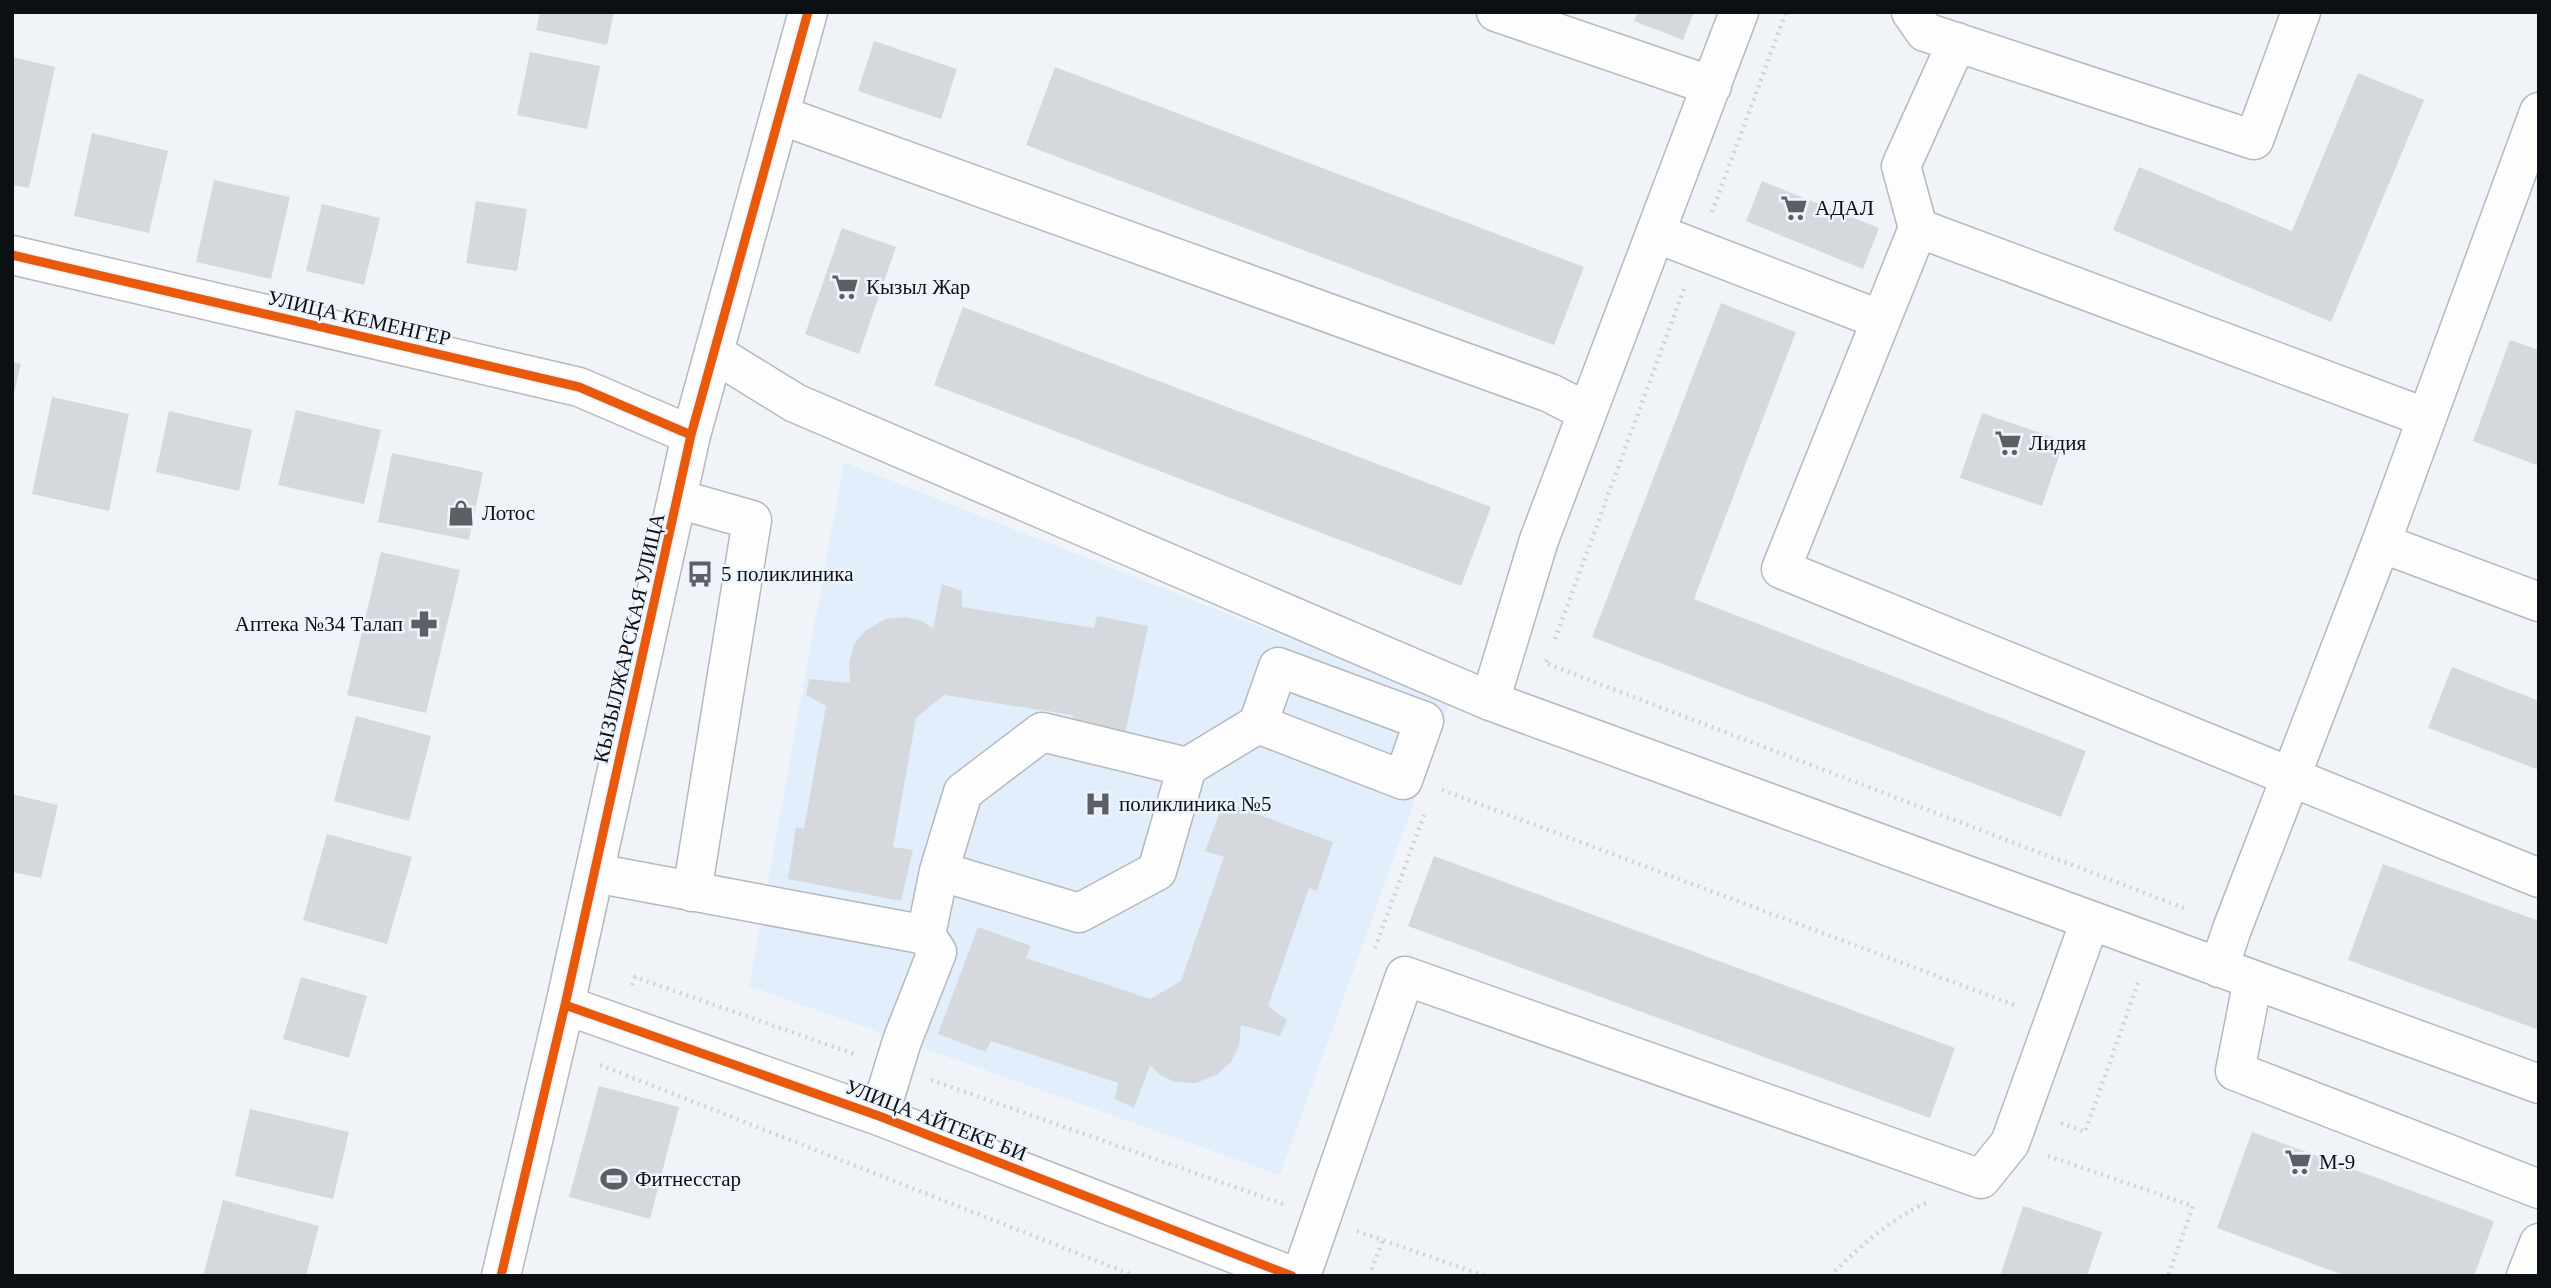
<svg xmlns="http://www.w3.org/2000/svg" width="2551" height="1288" font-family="'Times New Roman',serif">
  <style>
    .built { fill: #e2eefb }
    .building { fill: #d5d9de }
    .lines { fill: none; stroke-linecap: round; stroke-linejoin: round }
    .minor-casing { stroke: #b5b9be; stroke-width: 41 }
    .path { stroke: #d1d2d4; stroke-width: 4.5; stroke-dasharray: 2 5; stroke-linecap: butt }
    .minor { stroke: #fdfdfe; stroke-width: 38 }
    .cycleway-casing { stroke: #edf4fc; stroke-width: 13 }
    .cycleway { stroke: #e8590c; stroke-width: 9 }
    .labels { text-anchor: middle; stroke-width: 5; stroke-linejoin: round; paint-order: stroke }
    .poi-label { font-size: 21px; fill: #0c1014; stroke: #edf4fc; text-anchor: start }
    .street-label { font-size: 21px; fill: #0c1014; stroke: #edf4fc }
  </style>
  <rect width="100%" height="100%" fill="#f0f4f8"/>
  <!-- built -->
  <path class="built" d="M 844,462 L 1450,702 L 1280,1175 L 749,986 Z"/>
  <!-- building -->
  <path class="building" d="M 540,12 L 614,12 L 607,45 L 536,30 Z
    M 1638,12 L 1694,12 L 1683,40 L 1634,21 Z
    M 874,41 L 957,69 L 941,119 L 858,91 Z
    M 530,52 L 600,66 L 587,129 L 517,115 Z
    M 12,57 L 55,67 L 29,188 L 12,185 Z
    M 1055,67 L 1584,267 L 1554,345 L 1026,145 Z
    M 2358,73 L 2424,100 L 2331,322 L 2113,230 L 2139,167 L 2292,231 Z
    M 92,133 L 168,151 L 149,233 L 74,216 Z
    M 214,180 L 290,197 L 271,279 L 196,262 Z
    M 1762,181 L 1879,228 L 1863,269 L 1746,221 Z
    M 476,201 L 527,209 L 517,271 L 466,263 Z
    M 322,204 L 380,218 L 364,285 L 306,271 Z
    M 842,228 L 896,247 L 859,354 L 805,334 Z
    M 1721,303 L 1796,332 L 1694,599 L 2086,751 L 2061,817 L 1592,637 Z
    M 963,307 L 1491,507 L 1461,586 L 934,385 Z
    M 2510,340 L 2539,350 L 2539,466 L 2473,441 Z
    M 12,362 L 21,364 L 13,397 L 12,397 Z
    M 52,397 L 129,414 L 109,511 L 32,494 Z
    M 296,410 L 381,430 L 364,504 L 278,485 Z
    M 169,411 L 252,430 L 239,491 L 156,472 Z
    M 1982,413 L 2064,441 L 2042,506 L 1960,478 Z
    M 392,453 L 483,472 L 469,540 L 378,522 Z
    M 381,552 L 460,570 L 426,713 L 347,695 Z
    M 942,584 L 962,591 L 962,607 L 1094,628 L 1097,616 L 1148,626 L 1124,739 L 1070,728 L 1073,715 L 944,695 L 916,718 L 893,847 L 913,850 L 901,901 L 788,879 L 796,827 L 804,829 L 826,706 L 806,695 L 809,679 L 850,683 L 849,663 L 854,644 L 865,631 L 885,619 L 906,617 L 922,621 L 933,629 Z
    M 2452,667 L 2539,701 L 2539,770 L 2428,728 Z
    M 356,716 L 431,736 L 409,821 L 334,801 Z
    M 12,794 L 58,805 L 41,878 L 12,872 Z
    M 1224,802 L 1333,842 L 1317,891 L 1309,888 L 1268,1006 L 1287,1020 L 1280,1036 L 1241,1025 L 1239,1045 L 1231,1062 L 1218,1074 L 1196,1083 L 1175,1082 L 1160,1075 L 1150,1065 L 1134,1108 L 1115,1099 L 1118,1083 L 991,1041 L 986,1052 L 938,1034 L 978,927 L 1031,946 L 1026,958 L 1150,999 L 1181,981 L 1224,857 L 1205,851 Z
    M 327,834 L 412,857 L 387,944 L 303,920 Z
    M 1434,856 L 1955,1048 L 1930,1118 L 1408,926 Z
    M 2383,864 L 2539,921 L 2539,1030 L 2348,960 Z
    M 301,977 L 367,996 L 349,1058 L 283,1039 Z
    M 599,1086 L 679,1107 L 650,1219 L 569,1197 Z
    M 250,1109 L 349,1132 L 333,1199 L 235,1176 Z
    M 2252,1132 L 2494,1221 L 2474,1276 L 2346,1276 L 2217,1228 Z
    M 223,1200 L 319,1226 L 306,1276 L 203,1276 Z
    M 2023,1206 L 2102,1232 L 2087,1276 L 2000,1276 Z"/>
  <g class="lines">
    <!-- minor casing -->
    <g class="minor-casing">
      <path id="minor" d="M 1496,12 L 1712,86
        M 1911,12 L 1925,32 L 2254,140 L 2301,12
        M 1957,42 L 1901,166 L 1918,228 L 2427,418
        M 780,115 L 1550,393 L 1587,412
        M 1918,228 L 1781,569 L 2539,878
        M 1655,233 L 1881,320
        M 12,255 L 579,387 L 691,435
        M 714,353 L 795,403 L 1490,701 L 2539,1084
        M 678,499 L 752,520 L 692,892
        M 2381,543 L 2539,602
        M 1490,701 L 1539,540 L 1739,12
        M 939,871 L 963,792 L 1042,732 L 1187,767
        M 595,873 L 926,935 L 939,871 L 1079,913 L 1157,871 L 1187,767 L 1258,724 L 1403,780 L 1424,721 L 1278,667 L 1258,724
        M 2219,968 L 2232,929 L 2381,543 L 2539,112
        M 2253,980 L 2235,1071 L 2539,1189
        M 565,1005 L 879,1116 L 1292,1276
        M 879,1116 L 902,1041 L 937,952 L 926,935
        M 501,1276 L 565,1005 L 691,435 L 808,12
        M 1301,1276 L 1405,976 L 1981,1179 L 2010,1143 L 2090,921
        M 2526,1276 L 2539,1243"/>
    </g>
    <!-- path -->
    <path class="path" d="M 1712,212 L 1786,12
      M 1555,639 L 1685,286
      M 1547,660 L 1545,663 L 2184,908
      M 1442,790 L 2017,1006
      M 1375,948 L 1424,815
      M 632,985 L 635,977 L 857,1055
      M 600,1065 L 1135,1276
      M 931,1080 L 1283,1204
      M 2061,1123 L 2085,1132 L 2139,980
      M 2048,1156 L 2193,1206 L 2168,1276
      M 1357,1231 L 1485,1276
      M 1369,1276 L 1383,1240
      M 1830,1276 C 1858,1248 1890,1219 1926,1203"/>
    <!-- minor -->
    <use href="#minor" class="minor"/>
    <!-- cycleway casing -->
    <g class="cycleway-casing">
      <path id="cycleway" d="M 12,255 L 579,387 L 691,435
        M 565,1005 L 879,1116 L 1292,1276
        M 501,1276 L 565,1005 L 691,435 L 808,12"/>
    </g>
    <!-- cycleway -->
    <use href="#cycleway" class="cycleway"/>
  </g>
  <!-- icons -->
  <defs>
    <g id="supermarket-bare" transform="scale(2.1)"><path d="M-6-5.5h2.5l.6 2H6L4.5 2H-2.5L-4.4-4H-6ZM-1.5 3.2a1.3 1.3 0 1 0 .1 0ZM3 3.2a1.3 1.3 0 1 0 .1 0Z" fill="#5c6064" stroke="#edf4fc" stroke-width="2.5" paint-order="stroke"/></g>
    <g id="shop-bare" transform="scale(2.1)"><path d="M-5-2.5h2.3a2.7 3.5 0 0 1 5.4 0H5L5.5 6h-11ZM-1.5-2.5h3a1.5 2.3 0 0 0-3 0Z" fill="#5c6064" stroke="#edf4fc" stroke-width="2.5" paint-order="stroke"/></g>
    <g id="bus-bare" transform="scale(2.1)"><path d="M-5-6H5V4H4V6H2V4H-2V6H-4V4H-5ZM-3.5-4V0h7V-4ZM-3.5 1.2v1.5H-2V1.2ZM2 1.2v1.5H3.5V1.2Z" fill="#5c6064" stroke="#edf4fc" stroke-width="2.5" paint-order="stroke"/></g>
    <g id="pharmacy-bare" transform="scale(2.1)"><path d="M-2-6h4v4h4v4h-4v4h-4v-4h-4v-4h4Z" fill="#5c6064" stroke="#edf4fc" stroke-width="2.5" paint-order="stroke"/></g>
    <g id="hospital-bare" transform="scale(2.1)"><path d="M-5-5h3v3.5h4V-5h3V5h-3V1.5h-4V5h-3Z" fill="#5c6064" stroke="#edf4fc" stroke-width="2.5" paint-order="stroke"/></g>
    <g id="stadium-bare" transform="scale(2.1)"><path d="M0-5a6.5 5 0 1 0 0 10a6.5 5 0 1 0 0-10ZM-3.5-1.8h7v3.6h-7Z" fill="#5c6064" stroke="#edf4fc" stroke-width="2.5" paint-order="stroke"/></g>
  </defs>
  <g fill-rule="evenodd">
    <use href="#supermarket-bare" x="1794" y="208"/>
    <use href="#supermarket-bare" x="845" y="287"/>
    <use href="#supermarket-bare" x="2008" y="443"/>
    <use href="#shop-bare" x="461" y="513"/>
    <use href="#bus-bare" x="700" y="574"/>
    <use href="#pharmacy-bare" x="424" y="624"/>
    <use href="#hospital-bare" x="1098" y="804"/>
    <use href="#supermarket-bare" x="2298" y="1162"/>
    <use href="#stadium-bare" x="614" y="1179"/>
  </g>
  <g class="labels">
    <!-- poi labels -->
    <g class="poi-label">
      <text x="1815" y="215">АДАЛ</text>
      <text x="866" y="294">Кызыл Жар</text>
      <text x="2029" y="450">Лидия</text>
      <text x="482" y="520">Лотос</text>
      <text x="721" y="581">5 поликлиника</text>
      <text x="403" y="631" text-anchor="end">Аптека №34 Талап</text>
      <text x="1119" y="811">поликлиника №5</text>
      <text x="2319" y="1169">M-9</text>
      <text x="635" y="1186">Фитнесстар</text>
    </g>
    <!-- street labels -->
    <g class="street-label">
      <text transform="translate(359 318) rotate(13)" y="7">УЛИЦА КЕМЕНГЕР</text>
      <text transform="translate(629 638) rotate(-77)" y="7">КЫЗЫЛЖАРСКАЯ УЛИЦА</text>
      <text transform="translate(936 1120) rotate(21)" y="7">УЛИЦА АЙТЕКЕ БИ</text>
    </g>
  </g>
  <!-- border -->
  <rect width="2551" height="1288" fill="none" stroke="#0c1014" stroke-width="28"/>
</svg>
